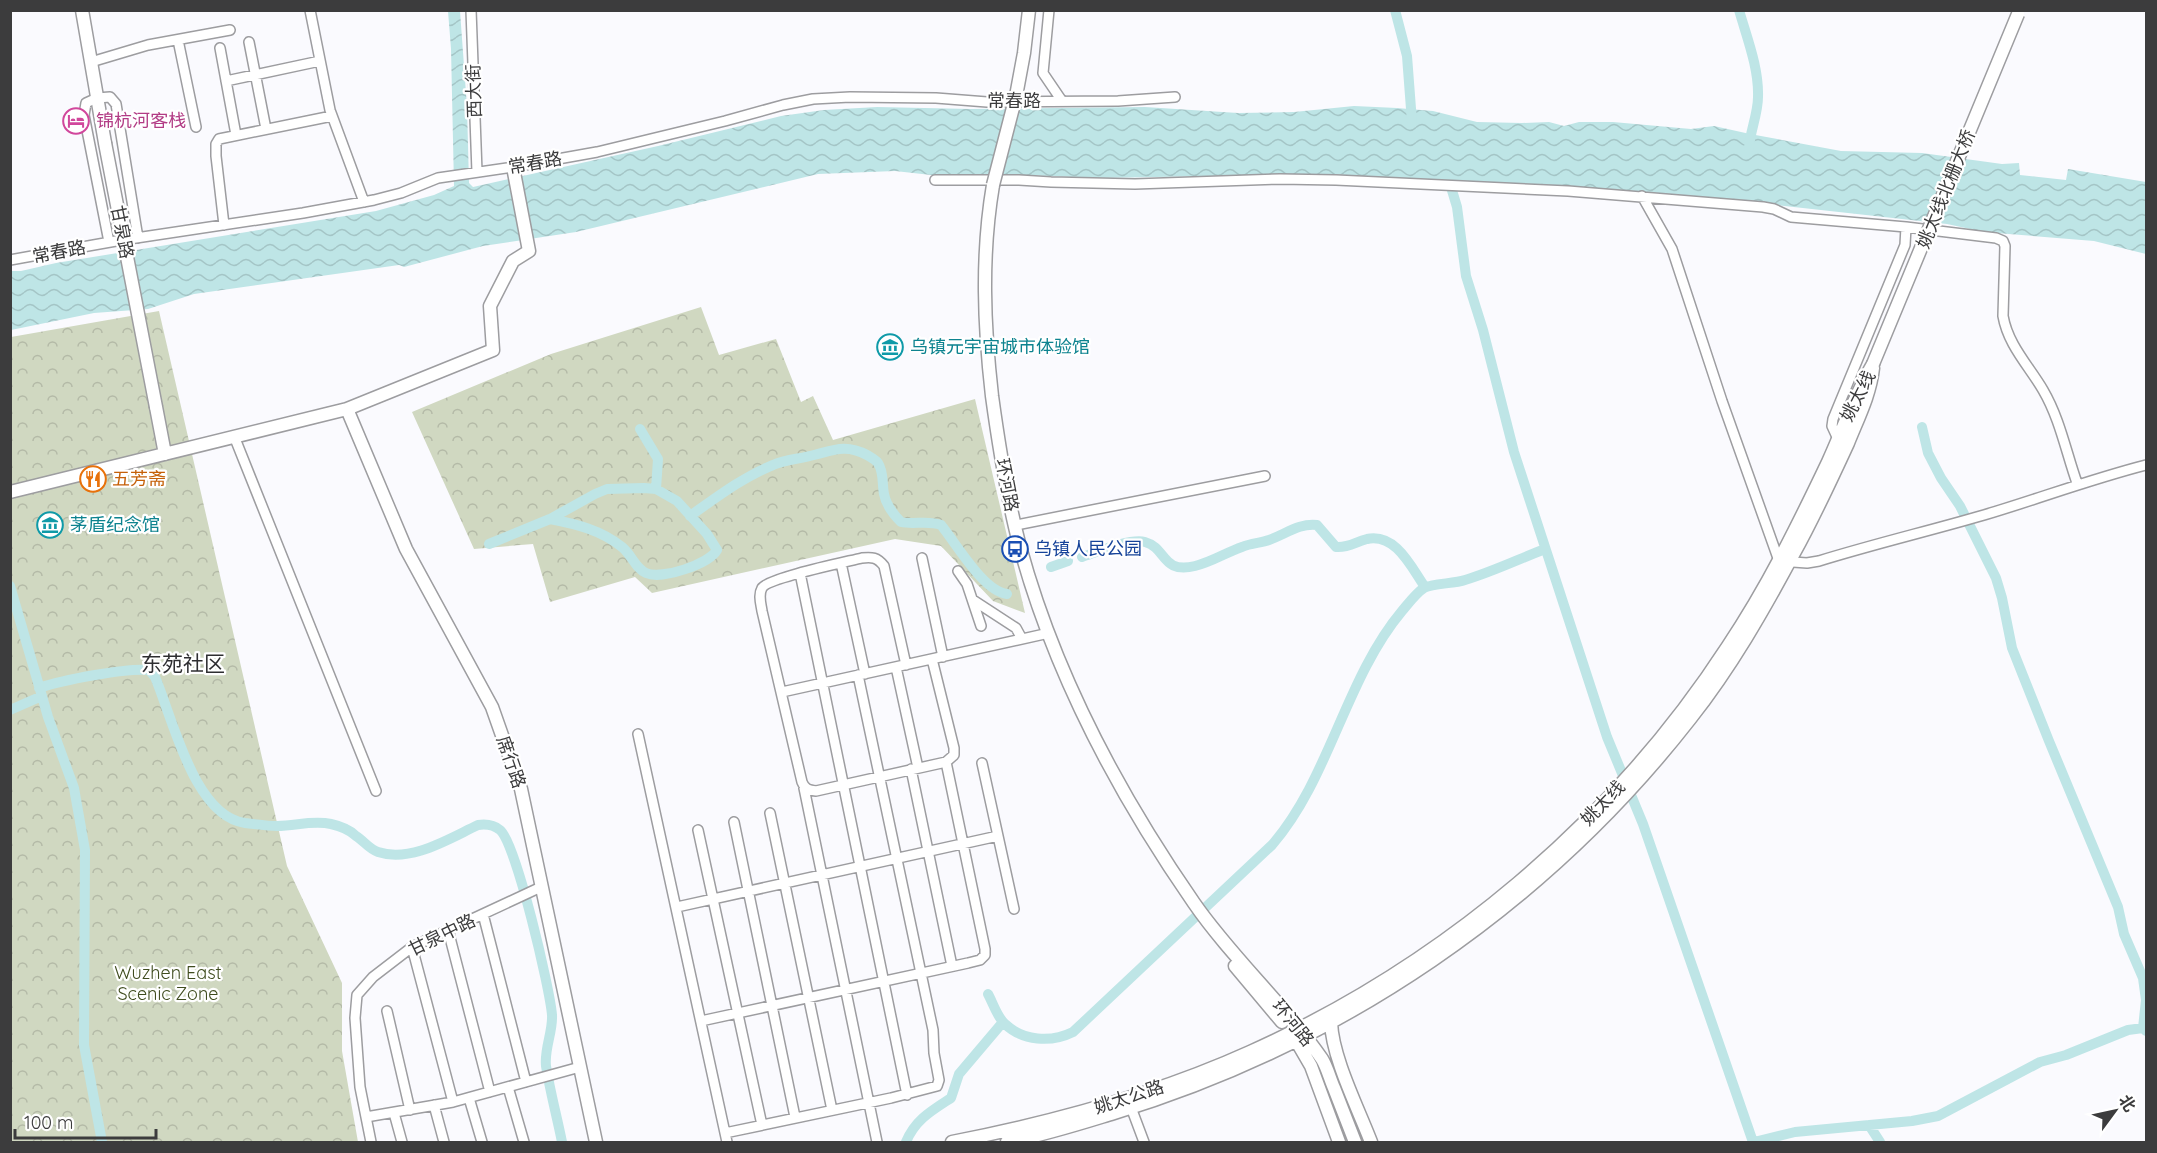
<svg xmlns="http://www.w3.org/2000/svg" width="2157" height="1153" font-family="Quicksand,'Noto Sans SC',sans-serif">
  <style>
    .forest { fill: url(#forest-crowns) }
    .water { fill: url(#water-waves) }
    .lines { fill: none; stroke-linecap: round; stroke-linejoin: round }
    .canal { stroke: #bee5e6; stroke-width: 10 }
    .street-casing { stroke: #9d9da0; stroke-width: 12 }
    .secondary-casing { stroke: #9d9da0; stroke-width: 15 }
    .street { stroke: #fff; stroke-width: 9 }
    .secondary { stroke: #fff; stroke-width: 12 }
    .secondary-bridge-casing { stroke: #9d9da0; stroke-width: 15; stroke-linecap: butt }
    .secondary-bridge { stroke: #fff; stroke-width: 12 }
    .labels { text-anchor: middle; stroke-width: 4.5; stroke-linejoin: round; paint-order: stroke }
    .street-label { font-size: 18px; fill: #3c3c3d; stroke: #fff }
    .hotel-label { font-size: 18px; fill: #b23c85; stroke: #fff; text-anchor: start }
    .culture-label { font-size: 18px; fill: #0d838f; stroke: #fff; text-anchor: start }
    .food-label { font-size: 18px; fill: #c56008; stroke: #fff; text-anchor: start }
    .transit-label { font-size: 18px; fill: #164399; stroke: #fff; text-anchor: start }
    .park-label { font-size: 18px; fill: #3f4c1e; stroke: #fff }
    .quarter-label { font-size: 21px; fill: #2e2e31; stroke: #fff }
  </style>
  <defs>
    <pattern id="forest-crowns" width="20" height="18" patternUnits="userSpaceOnUse" patternTransform="scale(1.5)"><rect width="20" height="18" fill="#d0d8c1"/><path d="M2 6a3 3 0 1 1 6 0M12 15a3 3 0 1 1 6 0" fill="none" stroke="#b4baa7"/></pattern>
    <pattern id="water-waves" width="16" height="10" patternUnits="userSpaceOnUse" patternTransform="scale(1.5)"><rect width="16" height="10" fill="#bee5e6"/><path d="M0 5q4-4 8 0t8 0" fill="none" stroke="#a4c5c6"/></pattern>
  </defs>
  <rect width="100%" height="100%" fill="#fafafe"/>
  <!-- forest -->
  <path class="forest" d="M 701,307 L 719,355 L 776,339 L 801,402 L 813,396 L 833,440 L 975,399 L 1025,613 L 993,601 L 941,546 L 895,539 L 652,593 L 635,577 L 550,602 L 533,544 L 474,549 L 412,412 L 551,354 Z
    M 159,311 L 287,866 L 342,983 L 342,1051 L 358,1142 L 11,1142 L 11,337 Z"/>
  <!-- water -->
  <path class="water" d="M 448,11 L 460,11 L 467,107 L 469,183 L 473,187 L 658,146 L 781,116 L 824,110 L 877,107 L 971,109 L 1145,107 L 1238,113 L 1294,112 L 1354,106 L 1397,108 L 1433,111 L 1477,122 L 1522,123 L 1549,122 L 1564,126 L 1579,122 L 1613,122 L 1691,129 L 1714,126 L 1750,134 L 1841,151 L 1922,153 L 2002,164 L 2019,163 L 2020,175 L 2066,180 L 2068,169 L 2146,182 L 2146,254 L 2094,241 L 1984,232 L 1947,224 L 1741,201 L 1576,188 L 1328,174 L 1098,178 L 1022,175 L 931,175 L 895,171 L 818,174 L 576,232 L 483,246 L 404,267 L 399,265 L 194,294 L 148,309 L 94,313 L 11,330 L 11,271 L 21,271 L 56,263 L 376,211 L 434,195 L 454,186 L 451,49 Z"/>
  <g class="lines">
    <!-- canal -->
    <path class="canal" d="M 1395,10 L 1407,56 L 1412,122
      M 1739,10 C 1747,38 1759,68 1758,97 C 1758,114 1750,131 1749,148
      M 1448,177 L 1457,207 L 1466,276 L 1483,330 L 1514,452 L 1607,737 L 1643,824 L 1753,1142
      M 1922,427 L 1928,453 L 1941,478 L 1960,506 L 1996,578 L 2002,598 L 2012,648 L 2049,741 L 2118,907 L 2124,934 L 2143,978 L 2146,1000 L 2143,1028
      M 640,429 L 658,459 L 656,489
      M 690,516 C 717,497 743,477 773,465 C 786,459 800,459 814,455 C 834,450 846,444 867,455 C 870,457 875,459 878,463 C 884,472 882,484 884,494 C 886,505 893,514 901,522 C 914,525 928,520 941,525 C 956,543 983,591 1007,594
      M 489,544 L 550,519 L 595,494 L 607,489 L 644,488 L 656,489 L 677,501 L 707,534 L 717,550 C 709,564 662,580 646,573 C 635,568 632,555 622,547 C 601,530 576,524 550,519
      M 1082,557 C 1097,552 1130,538 1145,542 C 1167,548 1161,574 1195,566 C 1212,562 1227,552 1242,547 C 1251,543 1261,543 1269,540 C 1286,534 1299,523 1317,525 L 1336,547 C 1349,548 1355,542 1367,539 C 1396,533 1411,567 1425,587
      M 1051,567 L 1068,561
      M 10,586 L 48,717 L 74,788 L 85,850 L 84,1045 L 102,1142
      M 39,688 C 62,680 125,668 149,670 L 155,677 C 173,719 194,816 245,823 C 255,824 267,826 277,826 C 296,826 312,820 331,824 C 340,826 350,830 356,836 C 364,841 369,849 378,852 C 411,863 450,838 478,825 C 485,824 494,825 500,830 C 516,843 550,989 552,1015 C 553,1032 544,1049 546,1066 C 550,1091 557,1117 562,1142
      M 10,710 L 42,696
      M 988,994 C 993,1003 997,1017 1005,1024 C 1023,1041 1051,1043 1073,1032 L 1272,845 C 1330,778 1345,679 1402,611 C 1408,604 1416,593 1424,588 C 1433,583 1454,584 1465,580 C 1492,572 1519,559 1545,549
      M 1869,1125 L 1880,1142
      M 906,1142 C 915,1120 931,1111 951,1098 L 959,1074 L 1003,1022
      M 1754,1142 L 1795,1132 L 1912,1121 L 1938,1116 L 2040,1062 L 2066,1055 L 2128,1030 L 2143,1028 L 2146,1031"/>
    <!-- street casing -->
    <g class="street-casing">
      <path id="street" d="M 310,10 L 330,110 L 364,202
        M 471,10 L 477,172
        M 1049,10 L 1043,73 L 1062,101
        M 178,40 L 196,127
        M 249,42 L 266,129
        M 220,48 L 236,135
        M 91,62 L 148,45 L 230,30
        M 226,81 L 320,61
        M 935,180 L 1019,180 L 1051,182 L 1135,184 L 1280,179 L 1336,180 L 1568,191 L 1763,207 L 1774,209 L 1791,217 L 1906,227 L 1996,238 L 2003,241 L 2005,246 L 2003,316 C 2008,345 2029,366 2043,390 C 2060,419 2066,452 2077,483
        M 1642,196 L 1672,249 L 1722,401 L 1779,561 L 1807,563 L 1819,561 C 1874,544 1929,531 1984,515 C 2038,499 2091,479 2146,465
        M 224,225 L 216,156 L 216,144 L 219,139 L 332,116
        M 109,242 L 84,115 L 86,103 L 97,98 L 110,97 L 116,104 L 138,238
        M 10,260 L 116,241 L 303,213 L 374,200 L 401,193 L 438,178 L 513,167 L 597,152 L 725,121 L 783,105 L 813,99 L 850,97 L 936,98 L 987,102 L 1118,101 L 1175,97
        M 234,436 L 376,791
        M 1838,439 L 1832,426 L 1833,419 L 1905,245 L 1906,227
        M 1016,525 L 1265,476
        M 922,558 L 943,657
        M 841,563 L 865,674
        M 958,571 L 967,584 L 981,626
        M 800,573 L 907,1095
        M 973,600 L 1016,628 L 1022,639
        M 906,665 L 884,566 C 877,557 872,557 862,558 C 846,562 768,578 762,588 C 758,595 761,604 762,611 L 802,782 C 805,789 808,790 816,791 L 946,762 L 954,755 L 954,748 L 932,659
        M 896,667 L 918,768
        M 782,692 L 1049,633
        M 638,734 L 727,1142
        M 982,763 L 1014,909
        M 911,769 L 952,966
        M 804,788 L 877,1142
        M 770,813 L 832,1110
        M 734,822 L 795,1117
        M 698,830 L 762,1125
        M 677,907 L 998,836
        M 483,914 L 526,1082
        M 448,930 L 490,1092
        M 412,947 L 453,1102
        M 387,1011 L 410,1110
        M 701,1021 L 968,963 L 980,960 L 985,955 L 985,949 L 946,762
        M 508,1087 L 524,1142
        M 469,1098 L 482,1142
        M 1129,1102 L 1144,1142
        M 434,1105 L 444,1142
        M 394,1113 L 402,1142
        M 366,1117 L 453,1102 L 580,1067
        M 725,1133 L 891,1098 L 937,1086 L 939,1080 L 934,1053 L 933,1030 L 858,675
        M 371,1142 L 360,1087 L 355,1018 L 357,995 L 373,977 L 412,947 L 541,887"/>
    </g>
    <!-- secondary casing -->
    <g class="secondary-casing">
      <path id="secondary" d="M 82,10 L 105,143
        M 1016,96 L 1024,53 L 1029,10
        M 993,185 C 981,256 984,326 992,396 C 999,447 1007,498 1020,547 C 1055,675 1119,795 1194,903 C 1232,958 1284,1004 1322,1059 C 1327,1067 1330,1079 1334,1088 C 1341,1106 1348,1124 1355,1142
        M 156,407 L 165,454
        M 347,409 L 406,549 L 492,707 L 521,789 L 596,1142
        M 10,492 L 347,409 L 493,350 L 490,306 L 513,261 L 529,251 L 513,167
        M 1235,966 L 1282,1022
        M 1331,1022 C 1332,1057 1358,1108 1371,1142
        M 1293,1035 L 1311,1066 L 1339,1142
        M 952,1142 C 1054,1122 1155,1095 1250,1052 C 1442,966 1613,823 1728,646 C 1767,588 1798,525 1828,462 C 1843,429 1855,395 1873,364
        M 1007,1142 C 1044,1135 1078,1124 1114,1113 C 1341,1044 1544,906 1690,719 C 1731,667 1763,611 1794,553 C 1814,517 1831,480 1848,443 C 1858,418 1870,395 1873,368"/>
    </g>
    <!-- street -->
    <use href="#street" class="street"/>
    <!-- secondary -->
    <use href="#secondary" class="secondary"/>
    <!-- secondary-bridge casing -->
    <g class="secondary-bridge-casing">
      <path id="secondary-bridge" d="M 105,143 L 156,407
        M 993,185 L 1016,96
        M 1873,364 L 2018,14"/>
    </g>
    <!-- secondary-bridge -->
    <use href="#secondary-bridge" class="secondary-bridge"/>
  </g>
  <!-- icons -->
  <defs>
    <g id="hotel-ring" transform="scale(1.35)"><circle r="9.5" fill="#fff" stroke="#d1479c" stroke-width="1.5"/><path d="M-6-4.5h1.5V1H6V5H4.5V3h-9V5H-6ZM-4 0a1.8 1.8 0 1 1 3.6 0ZM.5 0V-2.5h3Q6-2.5 6 0Z" fill="#d1479c"/></g>
    <g id="museum-ring" transform="scale(1.35)"><circle r="9.5" fill="#fff" stroke="#0f9aa8" stroke-width="1.5"/><path d="M0-6L6-3V-2H-6V-3ZM-5-1h2V3h-2ZM-1-1h2V3h-2ZM3-1h2V3H3ZM-6 4H6V6H-6Z" fill="#0f9aa8"/></g>
    <g id="restaurant-ring" transform="scale(1.35)"><circle r="9.5" fill="#fff" stroke="#e8710a" stroke-width="1.5"/><path d="M-5-6h1v4h1v-4h1v4h1v-4h1v5L-1.5 .5V6h-2V.5L-5-1ZM5-6V6H3V1.5H1.5Q1.5-4 5-6Z" fill="#e8710a"/></g>
    <g id="bus-ring" transform="scale(1.35)"><circle r="9.5" fill="#fff" stroke="#1a4fb4" stroke-width="1.5"/><path d="M-5-6H5V4H4V6H2V4H-2V6H-4V4H-5ZM-3.5-4V0h7V-4ZM-3.5 1.2v1.5H-2V1.2ZM2 1.2v1.5H3.5V1.2Z" fill="#1a4fb4"/></g>
  </defs>
  <g fill-rule="evenodd">
    <use href="#hotel-ring" x="76" y="121"/>
    <use href="#museum-ring" x="890" y="347"/>
    <use href="#restaurant-ring" x="93" y="479"/>
    <use href="#museum-ring" x="50" y="525"/>
    <use href="#bus-ring" x="1015" y="549"/>
  </g>
  <g class="labels">
    <!-- street labels -->
    <g class="street-label">
      <text transform="translate(474 91) rotate(-92)" y="6">西大街</text>
      <text x="1014" y="107">常春路</text>
      <text transform="translate(535 163) rotate(-10)" y="6">常春路</text>
      <text transform="translate(1946 189) rotate(-68)" y="6">姚太线北栅大桥</text>
      <text transform="translate(122 232) rotate(79)" y="6">甘泉路</text>
      <text transform="translate(59 252) rotate(-11)" y="6">常春路</text>
      <text transform="translate(1858 396) rotate(-63)" y="6">姚太线</text>
      <text transform="translate(1007 485) rotate(79)" y="6">环河路</text>
      <text transform="translate(511 762) rotate(71)" y="6">席行路</text>
      <text transform="translate(1603 803) rotate(-46)" y="6">姚太线</text>
      <text transform="translate(442 935) rotate(-26)" y="6">甘泉中路</text>
      <text transform="translate(1293 1023) rotate(51)" y="6">环河路</text>
      <text transform="translate(1129 1097) rotate(-18)" y="6">姚太公路</text>
    </g>
    <!-- hotel labels -->
    <g class="hotel-label">
      <text x="96" y="127">锦杭河客栈</text>
    </g>
    <!-- culture labels -->
    <g class="culture-label">
      <text x="910" y="353">乌镇元宇宙城市体验馆</text>
      <text x="70" y="531">茅盾纪念馆</text>
    </g>
    <!-- food labels -->
    <g class="food-label">
      <text x="112" y="485">五芳斋</text>
    </g>
    <!-- transit labels -->
    <g class="transit-label">
      <text x="1034" y="555">乌镇人民公园</text>
    </g>
    <!-- park labels -->
    <g class="park-label">
      <text x="168" y="979">Wuzhen East<tspan x="168" dy="21">Scenic Zone</tspan></text>
    </g>
    <!-- quarter labels -->
    <g class="quarter-label">
      <text x="183" y="671">东苑社区</text>
    </g>
  </g>
  <!-- border -->
  <rect width="2157" height="1153" fill="none" stroke="#3c3c3d" stroke-width="24"/>
  <!-- north arrow -->
  <g transform="translate(2115 1111) rotate(57)" stroke="#ffffff" stroke-width="4.5" paint-order="stroke">
  <path d="M0-4.5L10 22L0 15L-10 22Z" fill="#3c3c3d"/>
  <text y="-9" font-size="16" font-weight="bold" text-anchor="middle" fill="#3c3c3d">北</text>
  </g>
  <!-- scale -->
  <path d="M15 1129v9h141v-9" fill="none" stroke="#3c3c3d" stroke-width="3"/>
  <text x="24" y="1129" font-size="18" fill="#3c3c3d" stroke="#ffffff" stroke-width="4.5" paint-order="stroke">100 m</text>
</svg>
